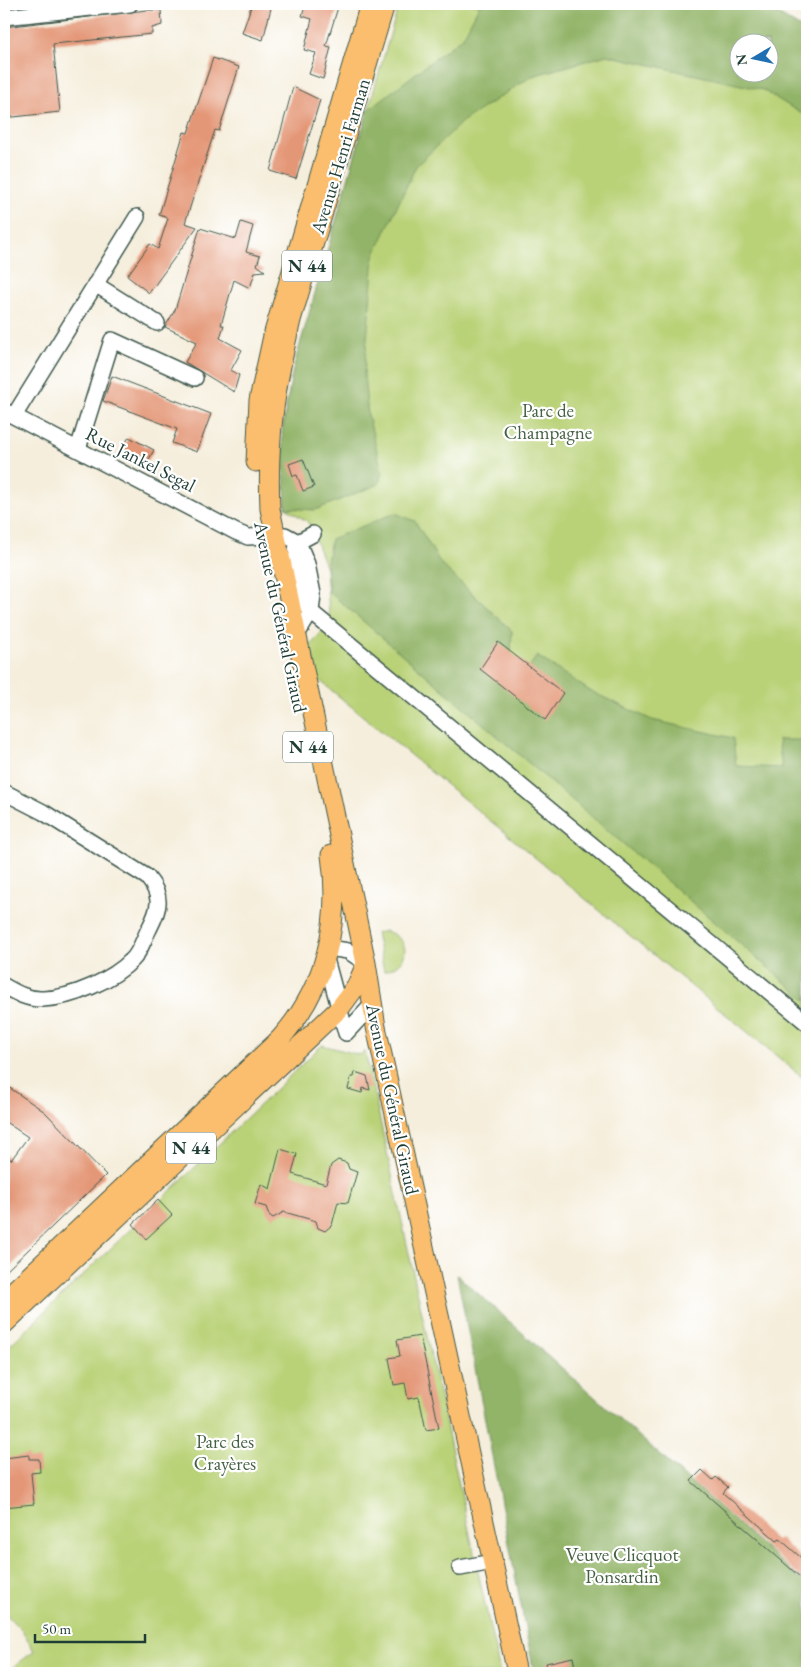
<svg xmlns="http://www.w3.org/2000/svg" width="811" height="1677" font-family="'EB Garamond',serif">
  <style>
    .green { fill: #b9d277; stroke: #6c8856; fill-rule: evenodd }
    .forest { fill: #92b468; stroke: #58784e; fill-rule: evenodd }
    .building { fill: #e49777 }
    .lines { fill: none; stroke-linecap: round; stroke-linejoin: round }
    .minor-casing { stroke: #3f584d; stroke-width: 18 }
    .major-casing { stroke: #3f584d; stroke-width: 21 }
    .minor { stroke: #fff; stroke-width: 15 }
    .major { stroke: #fbbe6e; stroke-width: 19 }
    .labels { text-anchor: middle; stroke-width: 4.5; stroke-linejoin: round; paint-order: stroke }
    .shield { fill: #fff; stroke: #627771; stroke-width: 1 }
    .shield-label { font-size: 18px; font-weight: bold; fill: #1f3d34 }
    .street-label { font-size: 19px; fill: #1f3d34; stroke: #fff }
    .park-label { font-size: 19px; fill: #466245; stroke: #fff }
  </style>
  <rect width="100%" height="100%" fill="#fff"/>
  <filter id="ink" filterUnits="userSpaceOnUse"><feTurbulence type="fractalNoise" baseFrequency=".02" numOctaves="2"/><feDisplacementMap in="SourceGraphic" scale="10" xChannelSelector="R" yChannelSelector="G"/><feConvolveMatrix kernelMatrix="1 2 1 2 8 2 1 2 1" color-interpolation-filters="sRGB"/></filter>
  <filter id="wash" filterUnits="userSpaceOnUse"><feTurbulence type="fractalNoise" baseFrequency=".0096" numOctaves="4" result="noise"/><feDisplacementMap in="SourceGraphic" scale="20" xChannelSelector="R" yChannelSelector="G"/><feGaussianBlur stdDeviation="1.12" result="paint"/><feColorMatrix in="noise" values="0 0 0 0 0 0 0 0 0 0 0 0 0 0 0 0 0 1.4 0 .05"/><feComposite in="paint" operator="in"/></filter>
  <g filter="url(#wash)">
    <rect width="100%" height="100%" fill="#f5eedc"/>
    <!-- green -->
    <path class="green" d="M 399,4 L 762,4 L 807,32 L 807,1081 L 319,680 L 310,646 L 327,625 L 329,614 L 326,568 L 308,522 L 286,508 L 283,423 L 293,369 ZM 738,42 L 768,42 L 768,72 L 738,72 Z
      M 386,931 C 413,940 410,964 384,971 L 376,933 Z
      M 322,1045 L 360,1055 L 365,1051 L 500,1673 L 6,1673 L 34,1651 L 22,1631 L 4,1612 L 4,1351 Z"/>
    <!-- forest -->
    <path class="forest" d="M 480,4 L 762,4 L 807,32 L 807,117 L 763,90 L 607,55 L 532,76 L 463,121 L 416,166 L 374,256 L 364,375 L 368,415 L 382,471 L 379,484 L 315,510 L 286,508 L 282,432 L 293,369 L 368,110 L 463,37 ZM 738,42 L 768,42 L 768,72 L 738,72 Z
      M 395,513 L 415,521 L 441,564 L 512,631 L 511,653 L 529,667 L 537,656 L 590,691 L 652,720 L 733,738 L 736,766 L 782,768 L 778,740 L 807,740 L 807,1001 L 329,592 L 326,568 L 331,539 Z
      M 457,1275 L 807,1585 L 807,1673 L 534,1673 Z"/>
    <g id="blocks">
      <!-- building -->
      <path class="building" d="M 252,4 L 271,8 L 263,40 L 242,33 Z
        M 306,4 L 339,4 L 326,46 L 331,47 L 323,79 L 309,74 L 316,53 L 304,50 L 312,19 L 302,16 Z
        M 147,10 L 161,10 L 162,25 L 152,28 L 152,34 L 53,44 L 60,112 L 4,118 L 4,27 Z
        M 213,58 L 239,67 L 219,131 L 215,130 L 185,223 L 197,227 L 149,293 L 127,276 L 150,244 L 158,249 L 168,218 L 159,215 L 184,132 L 188,133 Z
        M 293,87 L 320,100 L 296,179 L 270,171 Z
        M 241,222 L 253,226 L 246,252 L 260,256 L 257,265 L 265,271 L 255,272 L 250,288 L 234,280 L 221,325 L 224,325 L 220,338 L 242,350 L 231,370 L 239,375 L 234,392 L 185,362 L 197,342 L 165,327 L 175,310 L 200,228 L 236,239 Z
        M 112,376 L 211,414 L 197,452 L 172,443 L 177,429 L 103,401 Z
        M 129,437 L 154,450 L 148,461 L 122,449 Z
        M 303,459 L 314,487 L 303,491 L 297,475 L 293,476 L 289,464 Z
        M 498,642 L 563,693 L 545,720 L 480,669 Z
        M 355,1072 L 367,1076 L 370,1090 L 363,1088 L 362,1093 L 348,1089 L 351,1077 L 354,1077 Z
        M 4,1084 L 45,1112 L 106,1175 L 4,1273 L 4,1152 L 11,1160 L 28,1137 L 4,1121 Z
        M 280,1149 L 297,1154 L 292,1174 L 326,1184 L 331,1165 L 338,1160 L 347,1163 L 349,1169 L 357,1172 L 348,1203 L 338,1202 L 332,1225 L 325,1231 L 318,1228 L 316,1221 L 284,1212 L 273,1218 L 269,1215 L 266,1207 L 255,1204 L 261,1184 L 270,1189 Z
        M 158,1200 L 172,1215 L 146,1239 L 133,1224 Z
        M 420,1336 L 439,1428 L 426,1430 L 419,1397 L 408,1399 L 405,1383 L 394,1385 L 389,1358 L 400,1356 L 397,1340 Z
        M 29,1455 L 29,1459 L 39,1459 L 40,1472 L 31,1473 L 34,1504 L 4,1507 L 4,1458 Z
        M 702,1470 L 713,1480 L 716,1477 L 728,1487 L 723,1493 L 777,1541 L 780,1539 L 807,1563 L 807,1583 L 691,1481 Z
        M 573,1657 L 576,1673 L 548,1673 L 546,1663 Z"/>
    </g>
  </g>
  <g filter="url(#ink)">
    <use href="#blocks" fill-opacity="0" stroke="#3f584d" stroke-width="1"/>
    <g class="lines">
      <!-- minor casing -->
      <g class="minor-casing">
        <path id="minor" d="M 4,17 L 130,4
          M 95,284 L 157,323
          M 4,411 L 236,532 L 248,537 L 285,535 L 298,542 L 307,564 L 313,594 L 311,612 L 296,636
          M 14,416 L 137,217
          M 78,449 L 112,340 L 195,378
          M 296,550 L 298,542 L 313,534
          M 293,560 L 303,601 L 311,612 L 807,1023
          M 4,792 L 43,812 L 147,877 C 163,896 160,908 149,929 C 144,938 140,952 133,959 C 113,980 72,998 43,999 C 29,1000 16,993 4,986
          M 329,948 L 348,951 L 366,963
          M 326,959 L 346,1033
          M 346,1033 L 372,1005
          M 460,1568 L 493,1562"/>
      </g>
      <!-- major casing -->
      <g class="major-casing">
        <path id="major" d="M 385,4 L 291,320 C 275,387 267,439 270,509 L 366,963 L 376,1027 L 517,1673
          M 256,462 L 259,400 L 273,336 L 370,4
          M 4,1300 L 279,1040 C 326,988 341,923 331,855
          M 4,1324 L 340,1008 L 357,985 L 366,964"/>
      </g>
      <!-- minor -->
      <use href="#minor" class="minor"/>
      <!-- major -->
      <use href="#major" class="major"/>
    </g>
  </g>
  <g class="labels">
    <!-- shield labels -->
    <g class="shield">
      <rect x="282" y="250.5" width="50" height="31" rx="4"/>
      <rect x="283" y="731.5" width="50" height="31" rx="4"/>
      <rect x="166" y="1132.5" width="50" height="31" rx="4"/>
    </g>
    <g class="shield-label">
      <text x="307" y="272">N 44</text>
      <text x="308" y="753">N 44</text>
      <text x="191" y="1154">N 44</text>
    </g>
    <!-- street labels -->
    <g class="street-label">
      <text transform="translate(340 156) rotate(-73)" y="7">Avenue Henri Farman</text>
      <text transform="translate(141 459) rotate(27)" y="7">Rue Jankel Segal</text>
      <text transform="translate(281 617) rotate(78)" y="7">Avenue du Général Giraud</text>
      <text transform="translate(393 1099) rotate(78)" y="7">Avenue du Général Giraud</text>
    </g>
    <!-- park labels -->
    <g class="park-label">
      <text x="548" y="417">Parc de<tspan x="548" dy="22">Champagne</tspan></text>
      <text x="225" y="1448">Parc des<tspan x="225" dy="22">Crayères</tspan></text>
      <text x="622" y="1561">Veuve Clicquot<tspan x="622" dy="22">Ponsardin</tspan></text>
    </g>
  </g>
  <!-- margin -->
  <rect width="811" height="1677" fill="none" stroke="#fff" stroke-width="20"/>
  <!-- north arrow -->
  <g transform="translate(754 58) rotate(261)"><circle r="24" fill="#ffffff" stroke="#a5b1ae"/>
  <path d="M0-4L9 19L0 12L-9 19Z" fill="#1f6fb2"/>
  <text y="-8" font-size="14" font-weight="bold" text-anchor="middle" fill="#1f3d34">N</text>
  </g>
  <!-- scale -->
  <path d="M35 1634v8h110v-8" fill="none" stroke="#1f3d34" stroke-width="2.5"/>
  <text x="42" y="1634" font-size="15" fill="#1f3d34" stroke="#ffffff" stroke-width="4" paint-order="stroke">50 m</text>
</svg>
